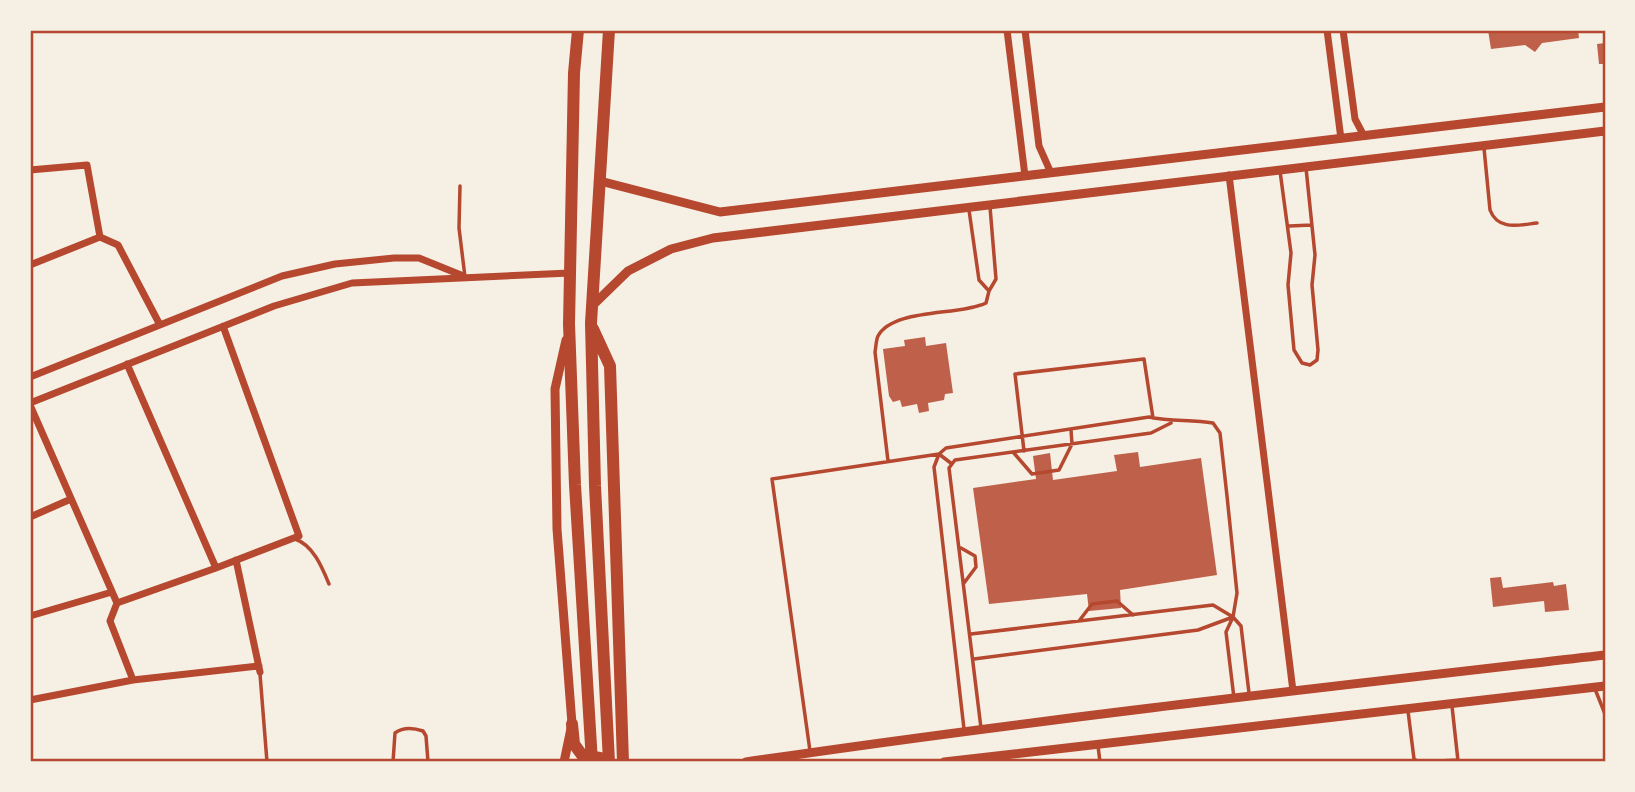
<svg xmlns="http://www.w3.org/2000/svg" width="1635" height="792" font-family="Manrope,sans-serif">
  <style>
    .building { fill: #bf614a }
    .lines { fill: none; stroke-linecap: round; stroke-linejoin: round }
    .service { stroke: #b5482f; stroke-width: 3.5 }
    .minor { stroke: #b5482f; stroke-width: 7 }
    .tertiary { stroke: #b5482f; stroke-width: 9 }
    .trunk { stroke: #b5482f; stroke-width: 12 }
    .neatline { fill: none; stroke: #b5482f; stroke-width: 2.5 }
  </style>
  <rect width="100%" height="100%" fill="#f6efe4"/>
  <!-- building -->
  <path class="building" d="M 1488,30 L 1578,30 L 1579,38 L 1542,43 L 1535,52 L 1525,45 L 1491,49 Z
    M 1605,43 L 1605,64 L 1599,64 L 1597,44 Z
    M 925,337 L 926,346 L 946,343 L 953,393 L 945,394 L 944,400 L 928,403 L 929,411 L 919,413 L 917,404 L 902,407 L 900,400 L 893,402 L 889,396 L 883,349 L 905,346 L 904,340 Z
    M 1138,452 L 1140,467 L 1201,458 L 1217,575 L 1120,590 L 1121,608 L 1089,611 L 1087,594 L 989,604 L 973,488 L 1036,479 L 1033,456 L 1050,453 L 1053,480 L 1117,471 L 1114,455 Z
    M 1501,577 L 1503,588 L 1553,582 L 1554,586 L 1566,584 L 1569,610 L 1545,612 L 1544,601 L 1493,607 L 1490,578 Z"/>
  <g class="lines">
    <!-- service -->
    <path class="service" d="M 1484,148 L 1490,210 C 1498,231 1519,225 1537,223
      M 1280,171 L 1291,253 L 1288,285 L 1294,350 L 1302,363 L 1310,365 L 1317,360 L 1318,350 L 1312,285 L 1315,255 L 1306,168
      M 460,186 L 459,228 L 465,277
      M 969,210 L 979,280 L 989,291
      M 1289,226 L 1312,225
      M 1024,451 L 1015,374 L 1144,359 L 1153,418
      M 1013,452 L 1032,474 L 1059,470 L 1072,444 L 1071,430
      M 888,461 L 875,352 C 876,347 876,340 878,336 C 893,308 959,316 986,303 L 989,291 L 996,279 L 990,207
      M 295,539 C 313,545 322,567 329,584
      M 961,548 L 975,556 L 976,567 L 964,583
      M 1079,621 L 1092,604 L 1117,601 L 1133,615
      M 971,634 L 1213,605 L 1233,617
      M 974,659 L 1198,630 L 1233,617
      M 260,674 L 267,762
      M 1595,689 L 1605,714
      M 1234,698 L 1226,632 L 1233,617 L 1241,626 L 1249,693
      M 1452,706 L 1458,761
      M 1408,711 L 1414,759 L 1419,762 L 1458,760
      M 981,728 L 949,468 L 955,460 L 1151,433 L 1171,423
      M 964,729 L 934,467 L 939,454 L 946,448 L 1149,417 C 1172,422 1191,419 1213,423 L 1220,433 L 1227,496 L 1237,593 L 1233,617
      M 1098,746 L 1100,762
      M 810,751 L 772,479 L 939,454 L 952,464
      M 393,762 L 395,733 C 403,727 414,728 423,731 L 426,736 L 428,762"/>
    <!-- minor -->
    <path class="minor" d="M 1007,30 L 1025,176
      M 1025,30 L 1039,146 L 1051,173
      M 1327,30 L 1341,139
      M 1343,30 L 1355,119 L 1364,136
      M 30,170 L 87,165 L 100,237
      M 1229,175 L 1293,691
      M 30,265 L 100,237 L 118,245 L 160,325
      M 127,364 L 216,568 L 299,536 L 223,326
      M 30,377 L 282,276 L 335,264 L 394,258 L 419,258 L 461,275
      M 30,403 L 274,306 L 352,283 L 570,273
      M 30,405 L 117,603 L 216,568
      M 30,517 L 71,499
      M 236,560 L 260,672
      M 117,603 L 110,621 L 133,680 L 259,666
      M 30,616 L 112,592
      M 30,700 L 133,680"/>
    <!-- tertiary -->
    <path class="tertiary" d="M 600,181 L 720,212 L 1605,107
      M 592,306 L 628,271 L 671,249 L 713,238 L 1605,131
      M 564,762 L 572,724 L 557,529 L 555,389 L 566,340
      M 746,762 C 1031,720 1318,688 1605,655
      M 944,762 L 1605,686"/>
    <!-- trunk -->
    <path class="trunk" d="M 578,30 L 574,73 L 569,324 L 575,485 L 592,762
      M 593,329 L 610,366 L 623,762
      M 572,724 L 574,744 L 582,755 L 600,758
      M 609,762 L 595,486 L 591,323 L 609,30"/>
  </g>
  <!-- border -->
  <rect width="1635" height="792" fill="none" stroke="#f6efe4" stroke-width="63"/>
  <rect x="32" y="32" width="1572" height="728" class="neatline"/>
</svg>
